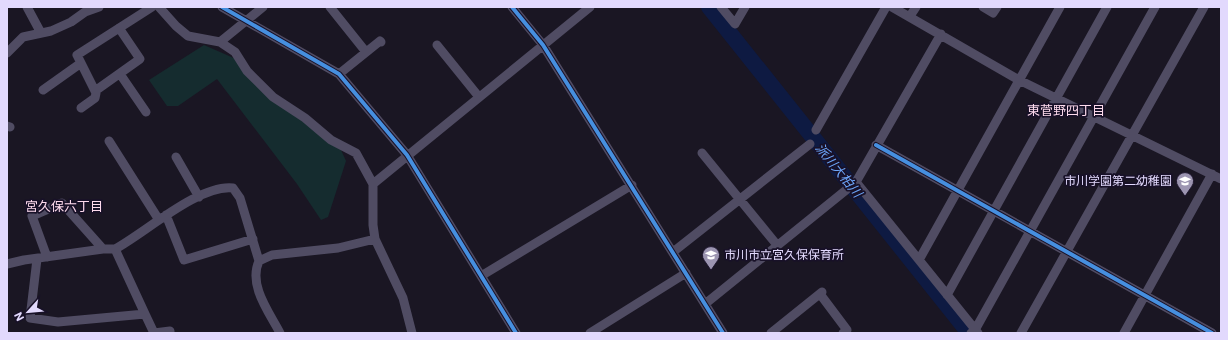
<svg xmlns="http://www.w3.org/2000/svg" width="1228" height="340" font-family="Commissioner,'Noto Sans JP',sans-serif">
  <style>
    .green { fill: #152c2f }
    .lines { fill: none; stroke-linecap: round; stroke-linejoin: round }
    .river { stroke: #0e1a42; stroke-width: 16 }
    .minor { stroke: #504c63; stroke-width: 9 }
    .cycleway-casing { stroke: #181128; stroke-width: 6 }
    .cycleway { stroke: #468fdf; stroke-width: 4 }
    .labels { text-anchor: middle; stroke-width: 3.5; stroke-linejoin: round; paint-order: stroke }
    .poi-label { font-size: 12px; fill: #e2d9fd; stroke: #181128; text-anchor: end }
    .neighbourhood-label { font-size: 13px; fill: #fedbed; stroke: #181128 }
    .water-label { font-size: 13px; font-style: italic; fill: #6ca5f9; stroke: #181128 }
  </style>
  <rect width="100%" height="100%" fill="#1a1623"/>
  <!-- green -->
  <path class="green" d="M 204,45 L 236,59 L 302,121 L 341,150 L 346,161 L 328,217 L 321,220 L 297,184 L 217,79 L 178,106 L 167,106 L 149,80 Z"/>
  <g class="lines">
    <!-- river -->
    <path class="river" d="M 709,7 L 969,333"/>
    <!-- minor -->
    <path class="minor" d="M 27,7 L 41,33
      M 159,7 L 176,26 L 188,36 L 220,42 L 235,52 L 247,71 L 273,97 L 305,118 L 331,140 L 356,153 L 373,184 L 373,225 L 375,239 L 403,298 L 412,333
      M 222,7 L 339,74 L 407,155 L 516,333
      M 330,7 L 366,52
      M 512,7 L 543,45 L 723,333
      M 721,7 L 735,24 L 745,7
      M 892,7 L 1019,80 L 1221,179
      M 983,7 L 993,13 L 997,7
      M 910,16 L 916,7
      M 220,42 L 263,7
      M 437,45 L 479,97
      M 7,53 L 23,37 L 51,31 L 71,22 L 85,12 L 99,7
      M 120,74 L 146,112
      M 339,74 L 380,41 L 381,42
      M 43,90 L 81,63
      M 95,91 L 140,59 L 119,28
      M 81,108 L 95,98 L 96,93 L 77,55 L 152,7
      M 7,126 L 10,127
      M 816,130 L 886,7
      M 109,141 L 159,220
      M 876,145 L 1212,333
      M 702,153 L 777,245
      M 176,157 L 199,197
      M 856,182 L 978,333
      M 373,184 L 590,7
      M 166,215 L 184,260 L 253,239
      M 673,252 L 810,144
      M 47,257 L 32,216 L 62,203 L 103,249
      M 37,259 L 30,318 L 58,322 L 145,314 L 115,249
      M 919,260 L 1060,7
      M 7,264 L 24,260 L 103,249 L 115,249 C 145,233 199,184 233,188 L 240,198 L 259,261
      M 481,276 L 632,185
      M 820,294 L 847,330 L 843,333
      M 947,295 L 1107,7
      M 705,304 L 856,182 L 941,34
      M 145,314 L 154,333 L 170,331 L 170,333
      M 280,333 C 269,312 248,285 259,261 L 272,255 L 338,248 L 375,239
      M 590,333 L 686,273
      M 771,333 L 822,292
      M 971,333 L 975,330 L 1155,7
      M 1021,333 L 1204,7
      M 1124,333 L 1212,174"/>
    <!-- cycleway casing -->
    <g class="cycleway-casing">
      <path id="cycleway" d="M 222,7 L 339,74 L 407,155 L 516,333
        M 512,7 L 543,45 L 723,333
        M 876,145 L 1212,333"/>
    </g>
    <!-- cycleway -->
    <use href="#cycleway" class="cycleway"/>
  </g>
  <!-- icons -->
  <defs>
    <g id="school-pin" transform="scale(0.9)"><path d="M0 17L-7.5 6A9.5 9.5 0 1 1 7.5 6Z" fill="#9c95b1" stroke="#181128"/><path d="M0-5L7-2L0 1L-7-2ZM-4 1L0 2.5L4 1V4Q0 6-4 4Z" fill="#fff"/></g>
  </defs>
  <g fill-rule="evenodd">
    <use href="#school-pin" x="1185" y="181"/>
    <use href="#school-pin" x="711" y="255"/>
  </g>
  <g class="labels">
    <!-- poi labels -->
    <g class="poi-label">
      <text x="1172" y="185">市川学園第二幼稚園</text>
      <text x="724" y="259" text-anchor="start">市川市立宮久保保育所</text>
    </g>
    <!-- neighbourhood labels -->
    <g class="neighbourhood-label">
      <text x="1066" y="115">東菅野四丁目</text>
      <text x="64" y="211">宮久保六丁目</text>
    </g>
    <!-- water labels -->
    <g class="water-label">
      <text transform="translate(839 170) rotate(51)" y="5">派川大柏川</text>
    </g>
  </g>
  <!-- border -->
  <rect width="1228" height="340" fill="none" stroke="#e2d9fd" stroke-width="16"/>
  <!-- north arrow -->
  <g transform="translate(28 312) rotate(243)" stroke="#181128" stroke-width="3" paint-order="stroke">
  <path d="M0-3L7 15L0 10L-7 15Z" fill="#e2d9fd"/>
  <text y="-6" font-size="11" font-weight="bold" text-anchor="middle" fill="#e2d9fd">N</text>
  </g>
</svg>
